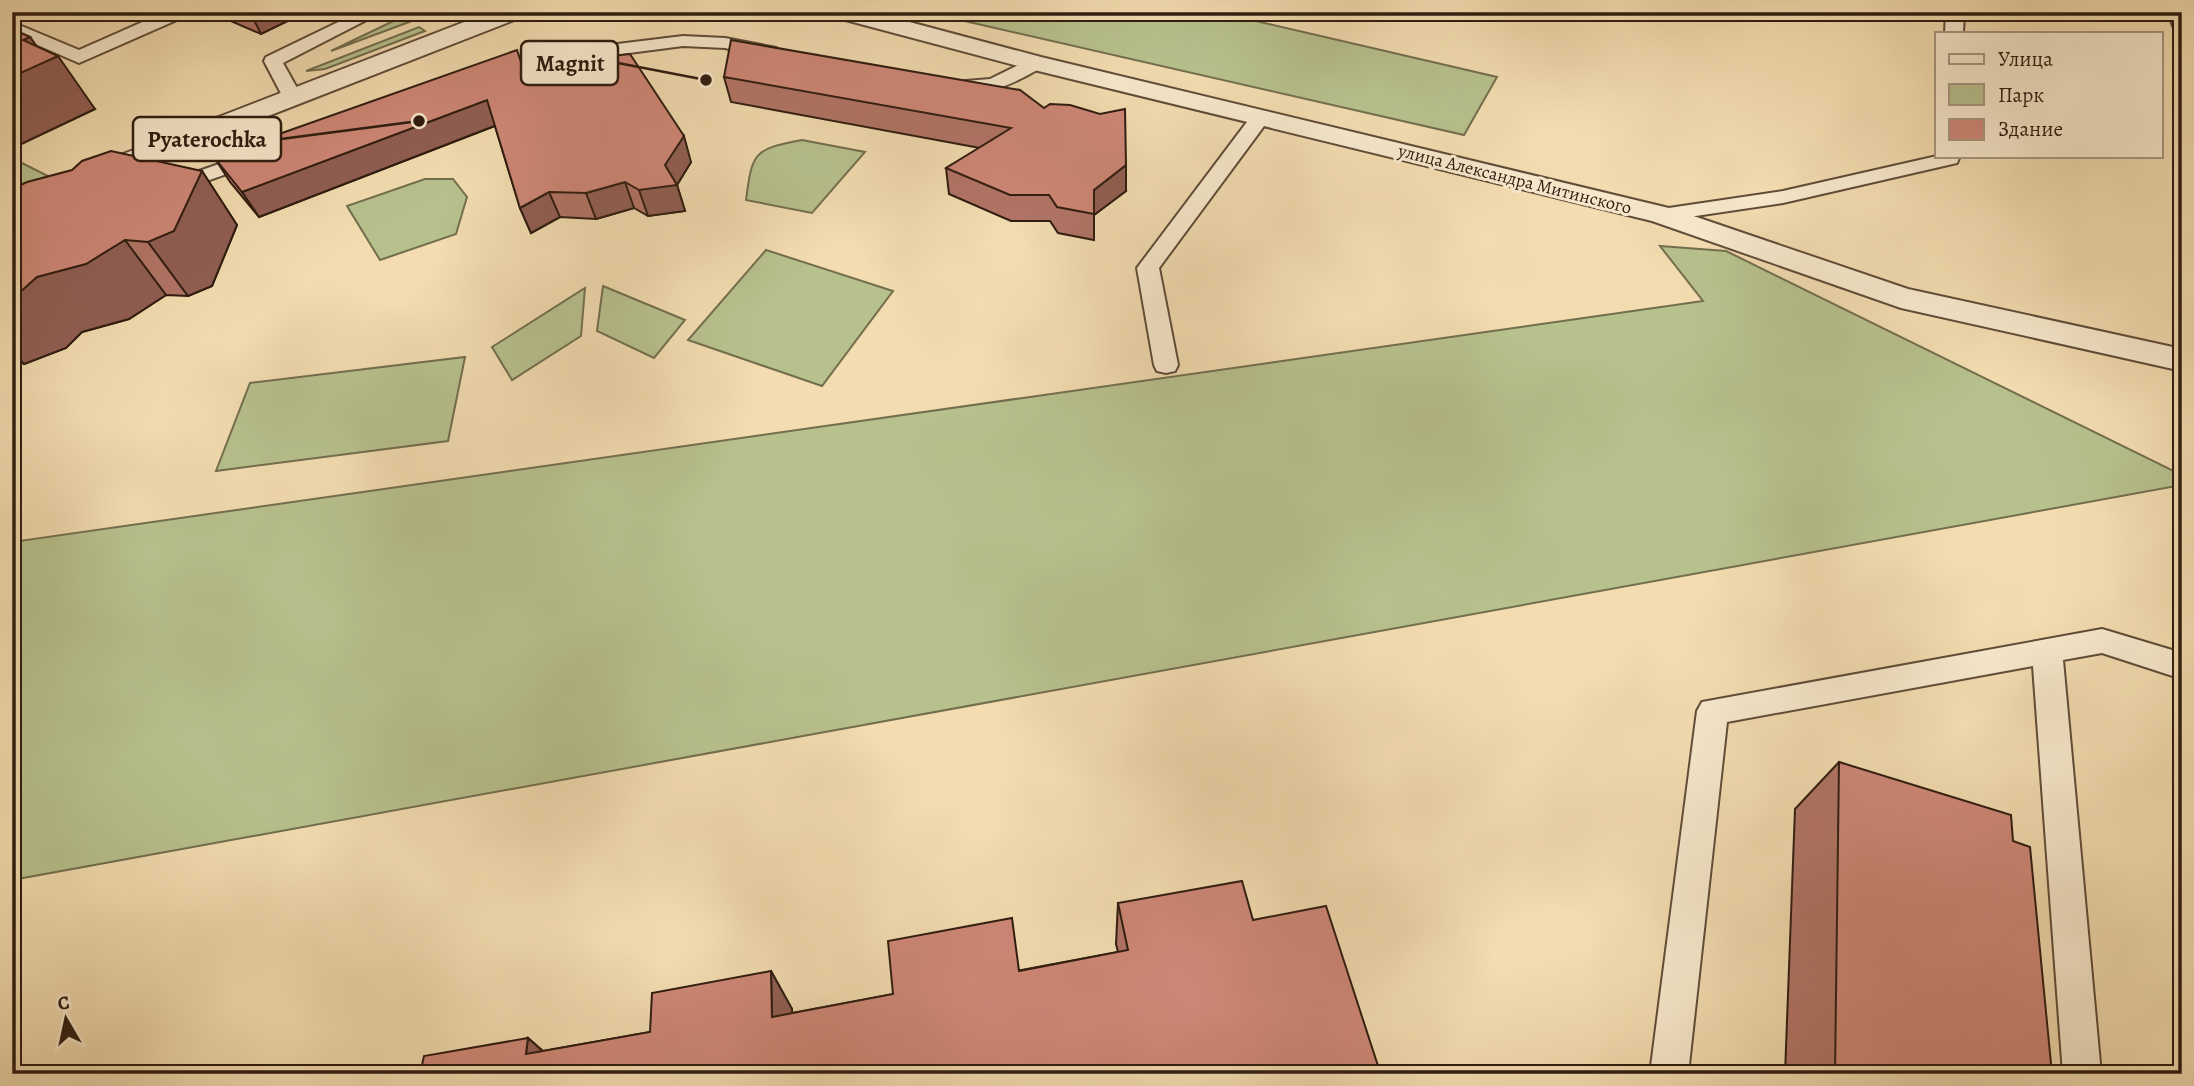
<svg xmlns="http://www.w3.org/2000/svg" width="2194" height="1086" font-family="Alegreya,serif">
  <style>
    .green { fill: #b7c18d; stroke: #736e4e; stroke-width: 2 }
    .lines { fill: none; stroke-linecap: round; stroke-linejoin: round }
    .service-casing { stroke: #604c38; stroke-width: 4 }
    .minor-casing { stroke: #604c38; stroke-width: 4 }
    .service { fill: #f7e8cc; fill-rule: evenodd }
    .minor { fill: #f7e8cc; fill-rule: evenodd }
    .wall { fill: #b17466; stroke: #2f1c10; stroke-width: 2 }
    .shaded-wall { fill: #905e53; stroke: #2f1c10; stroke-width: 2 }
    .building { fill: #ce8777; stroke: #2f1c10; stroke-width: 2 }
    .labels { text-anchor: middle; stroke-width: 6; stroke-linejoin: round; paint-order: stroke }
    .far-street-label { font-size: 18px; fill: #2f1c10; stroke: #f7e8cc }
    .leader { fill: none; stroke: #2f1c10; stroke-width: 2.5 }
    .callout-dot { fill: #2f1c10; stroke: #f7e8cc; stroke-width: 2.5 }
    .callout { fill: #f7e8cc; stroke: #2f1c10; stroke-width: 2.5 }
    .callout-label { font-size: 23px; text-anchor: middle; font-weight: bold; fill: #2f1c10 }
  </style>
  <rect width="100%" height="100%" fill="#f2dcb0"/>
  <filter id="stains"><feTurbulence type="fractalNoise" baseFrequency=".00286" numOctaves="4"/><feColorMatrix values="0 0 0 0 .2 0 0 0 0 .09 0 0 0 0 .02 0 0 0 .5 -.17"/></filter>
  <radialGradient id="worn" r=".72"><stop offset=".6" stop-color="#630" stop-opacity="0"/><stop offset="1" stop-color="#630" stop-opacity=".3"/></radialGradient>
  <!-- green -->
  <path class="green" d="M 412,12 L 436,12 L 331,51 Z
    M 925,12 L 1217,12 L 1497,77 L 1464,135 Z
    M 419,27 L 425,31 L 325,69 L 306,71 Z
    M 802,140 L 865,152 L 812,213 L 746,200 C 752,152 754,149 802,140 Z
    M 12,158 L 58,181 L 12,198 Z
    M 425,179 L 453,179 L 467,197 L 456,234 L 380,260 L 347,206 Z
    M 1660,246 L 1726,251 L 2182,475 L 2182,485 L 12,880 L 12,542 L 1703,301 Z
    M 766,250 L 893,291 L 822,386 L 688,340 Z
    M 603,286 L 685,320 L 654,358 L 597,331 Z
    M 585,288 L 581,336 L 512,380 L 492,347 Z
    M 465,357 L 448,441 L 216,471 L 250,383 Z"/>
  <g class="lines">
    <!-- service casing -->
    <g class="service-casing">
      <path id="service" d="M 165,12 L 189,12 L 186,16 L 79,63 L 12,34 L 12,22 L 79,50 Z
        M 359,12 L 382,12 L 283,63 L 302,97 L 299,101 L 285,101 L 264,61 L 266,57 Z
        M 1946,12 L 1964,12 L 1963,33 L 1945,33 Z
        M 683,36 L 725,38 L 776,48 L 778,52 L 769,58 L 725,48 L 683,46 L 529,66 L 485,79 L 476,73 L 478,69 L 527,55 Z
        M 1035,57 L 1042,59 L 1044,63 L 1042,67 C 1014,84 980,100 946,92 L 943,88 L 953,82 L 990,79 Z
        M 1260,112 L 1267,114 L 1270,118 L 1159,268 L 1178,365 L 1175,371 L 1166,373 L 1157,371 L 1154,365 L 1137,268 L 1253,114 Z
        M 256,151 L 263,153 L 266,157 L 263,161 L 176,192 L 162,192 L 158,188 L 162,184 Z
        M 1937,156 L 1960,156 L 1957,163 L 1783,203 L 1662,221 L 1654,220 L 1651,215 L 1654,210 L 1662,209 L 1783,191 Z
        M 2102,629 L 2182,653 L 2182,679 L 2102,653 L 2063,660 L 2101,1074 L 2063,1074 L 2033,666 L 1727,722 L 1688,1074 L 1650,1074 L 1697,711 L 1702,702 Z"/>
    </g>
    <!-- minor casing -->
    <g class="minor-casing">
      <path id="minor" d="M 490,12 L 525,12 L 522,17 L 12,216 L 12,197 Z
        M 831,12 L 872,12 L 1041,57 L 1673,209 L 1908,289 L 2182,349 L 2182,371 L 1901,308 L 1652,221 L 1026,68 L 834,17 Z
        M 2168,12 L 2182,12 L 2182,28 L 2173,26 Z"/>
    </g>
    <!-- service -->
    <use href="#service" class="service"/>
    <!-- minor -->
    <use href="#minor" class="minor"/>
  </g>
  <!-- wall -->
  <path class="wall" d="M 210,12 L 306,12 L 261,34 Z
    M 12,29 L 30,37 L 37,47 L 95,109 L 19,145 L 12,141 Z
    M 523,65 L 691,162 L 677,185 L 685,211 L 648,216 L 634,208 L 596,219 L 560,217 L 531,233 L 520,208 L 495,126 L 259,217 L 230,182 L 214,157 Z
    M 724,77 L 1020,90 L 1126,191 L 1094,215 L 1094,240 L 1058,233 L 1050,221 L 1011,221 L 949,194 L 946,168 L 980,148 L 731,102 Z
    M 202,171 L 237,225 L 212,286 L 188,296 L 166,295 L 129,319 L 82,332 L 66,348 L 24,364 L 12,351 L 12,189 Z
    M 1839,762 L 2013,841 L 2052,1074 L 1785,1074 L 1795,809 Z
    M 1118,903 L 1253,920 L 1380,1072 L 1379,1074 L 419,1074 L 528,1038 L 543,1051 L 650,1032 L 771,971 L 792,1009 L 792,1013 L 1118,952 L 1116,944 Z"/>
  <!-- shaded-wall -->
  <path class="shaded-wall" d="M 250,12 L 306,12 L 261,34 Z
    M 30,37 L 47,61 L 58,56 L 95,109 L 19,145 L 12,135 L 12,77 L 23,40 Z
    M 487,100 L 497,125 L 259,217 L 242,192 Z
    M 684,136 L 691,162 L 677,185 L 685,211 L 648,216 L 639,190 Z
    M 1126,165 L 1126,191 L 1094,215 L 1094,190 Z
    M 202,171 L 237,225 L 212,286 L 188,296 L 148,242 Z
    M 625,182 L 634,208 L 596,219 L 586,193 Z
    M 549,192 L 560,217 L 531,233 L 520,208 Z
    M 125,240 L 166,295 L 129,319 L 82,332 L 66,348 L 24,364 L 12,351 L 12,295 L 37,277 Z
    M 771,971 L 792,1009 L 793,1053 L 772,1017 Z
    M 528,1038 L 566,1072 L 526,1054 Z"/>
  <!-- building -->
  <path class="building" d="M 12,29 L 30,37 L 23,40 L 58,56 L 12,77 Z
    M 731,40 L 1020,90 L 1044,108 L 1050,104 L 1070,105 L 1100,114 L 1125,109 L 1126,165 L 1094,190 L 1094,214 L 1057,207 L 1049,195 L 1010,195 L 946,168 L 1011,128 L 724,77 Z
    M 517,50 L 522,65 L 630,54 L 684,136 L 665,165 L 677,185 L 639,190 L 625,182 L 586,193 L 549,192 L 520,208 L 487,100 L 242,192 L 214,157 Z
    M 111,151 L 202,171 L 174,231 L 148,242 L 125,240 L 86,264 L 37,277 L 19,293 L 12,295 L 12,189 L 27,182 L 72,170 L 82,161 Z
    M 1839,762 L 2011,815 L 2013,841 L 2030,847 L 2052,1074 L 1835,1074 Z
    M 1242,881 L 1253,920 L 1326,906 L 1380,1072 L 1371,1074 L 419,1074 L 420,1074 L 424,1056 L 528,1038 L 526,1054 L 650,1032 L 652,993 L 771,971 L 772,1017 L 893,994 L 888,941 L 1012,918 L 1019,971 L 1128,950 L 1118,903 Z"/>
  <g class="labels">
    <!-- far-street labels -->
    <g class="far-street-label">
      <text transform="translate(1515 179) rotate(14)" y="6">улица Александра Митинского</text>
    </g>
  </g>
  <!-- callouts -->
  <path class="leader" d="M706 80L618 63M419 121L281 139"/>
  <g class="callout-dot">
    <circle cx="706" cy="80" r="7"/>
    <circle cx="419" cy="121" r="7"/>
  </g>
  <g class="callout">
    <rect x="521" y="41" width="97" height="44" rx="7"/>
    <rect x="133" y="117" width="148" height="44" rx="7"/>
  </g>
  <g class="callout-label">
    <text x="570" y="71">Magnit</text>
    <text x="207" y="147">Pyaterochka</text>
  </g>
  <!-- margin -->
  <rect width="2194" height="1086" fill="none" stroke="#f2dcb0" stroke-width="42"/>
  <rect x="14" y="14" width="2166" height="1058" fill="none" stroke="#2f1c10" stroke-width="3.5"/>
  <rect x="21" y="21" width="2152" height="1044" fill="none" stroke="#2f1c10" stroke-width="2"/>
  <!-- legend -->
  <rect x="1935" y="32" width="228" height="126" fill="#f7e8cc" stroke="#a79681" stroke-width="2"/>
  <rect x="1949" y="54" width="35" height="10" fill="#f7e8cc" stroke="#a79681" stroke-width="2"/>
  <text x="1998" y="66" font-size="21" fill="#2f1c10">Улица</text>
  <rect x="1949" y="84" width="35" height="21" fill="#b7c18d" stroke="#a79681" stroke-width="2"/>
  <text x="1998" y="102" font-size="21" fill="#2f1c10">Парк</text>
  <rect x="1949" y="119" width="35" height="21" fill="#ce8777" stroke="#a79681" stroke-width="2"/>
  <text x="1998" y="136" font-size="21" fill="#2f1c10">Здание</text>
  <!-- north arrow -->
  <g transform="translate(66 1019) rotate(351)" stroke="#f7e8cc" stroke-width="5" paint-order="stroke">
  <path d="M0-5L12 26L0 18L-12 26Z" fill="#2f1c10"/>
  <text y="-10" font-size="19" font-weight="bold" text-anchor="middle" fill="#2f1c10">С</text>
  </g>
  <rect width="100%" height="100%" filter="url(#stains)"/>
  <rect width="100%" height="100%" fill="url(#worn)"/>
</svg>
